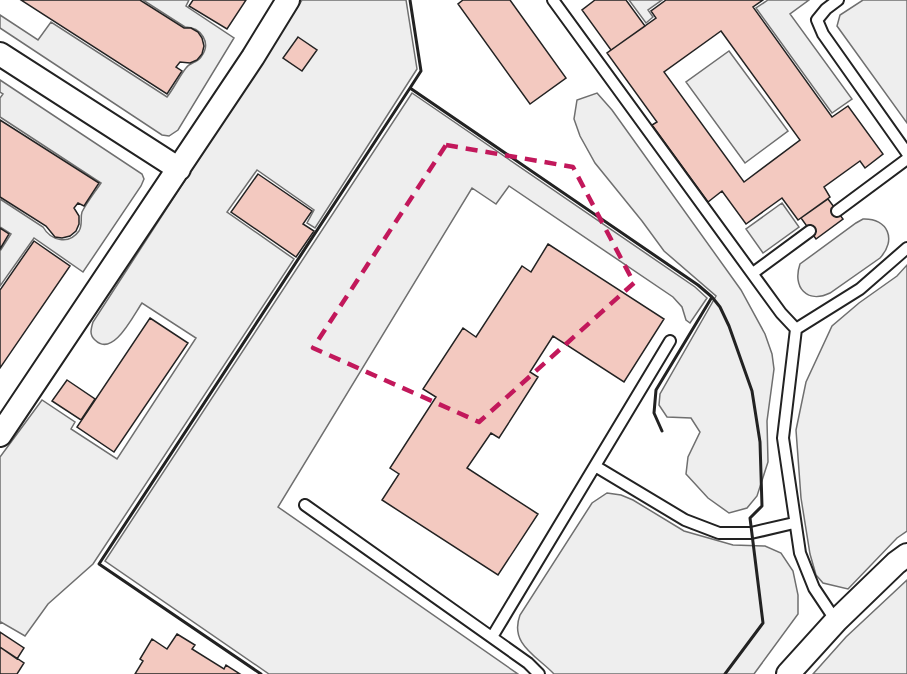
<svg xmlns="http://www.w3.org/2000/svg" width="907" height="674" font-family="Cabin,sans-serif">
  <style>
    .green { fill: #eee; stroke: #6f6f6f; stroke-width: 1.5 }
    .building { fill: #f3c9c0; stroke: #222; stroke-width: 1.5; fill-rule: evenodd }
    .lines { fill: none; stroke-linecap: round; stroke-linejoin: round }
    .lane-casing { stroke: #222; stroke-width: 14 }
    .street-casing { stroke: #222; stroke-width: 26 }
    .lane { stroke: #fff; stroke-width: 10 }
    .street { stroke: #fff; stroke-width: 22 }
    .wall { stroke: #222; stroke-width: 3 }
    .marked { fill: none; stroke: #c2185b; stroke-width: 4.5; stroke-dasharray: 12 8; stroke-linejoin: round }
  </style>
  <rect width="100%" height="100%" fill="#fff"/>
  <!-- green -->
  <path class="green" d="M 143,0 L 189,0 L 186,6 L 234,38 L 178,130 L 169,136 L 162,135 L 0,28 L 0,15 L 38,40 L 51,22 L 167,97 C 174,88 179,77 186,68 C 190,62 197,63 201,57 C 212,43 201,27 185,27 Z
    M 302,0 L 406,0 L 417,69 L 315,228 L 307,223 L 314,210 L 257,170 L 227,212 L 294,259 L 93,564 L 48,604 L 25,636 L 1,622 L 0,624 L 0,457 L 42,400 L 75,422 L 71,429 L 117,459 L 196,338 L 142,303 C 133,316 113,358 95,340 C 89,335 91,329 93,322 Z
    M 629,0 L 662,0 L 648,10 L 653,17 L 646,23 Z
    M 768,0 L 809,0 L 790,14 L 852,99 L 832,113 L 756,8 Z
    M 863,0 L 907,0 L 907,123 L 837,26 L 840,15 Z
    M 729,51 L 788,131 L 745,163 L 686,82 Z
    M 0,80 L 142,174 L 144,179 L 141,186 L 83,272 L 34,238 L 0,286 L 0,251 L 11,234 L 0,227 L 0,199 L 43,227 C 51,241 69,245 79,231 C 83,224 80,218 82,212 C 87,202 95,192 101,183 L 0,117 L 0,98 L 3,94 L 0,92 Z
    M 412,93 L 695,287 L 707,298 L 690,323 L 686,320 L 682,307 L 673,297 L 509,186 L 496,204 L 472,188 L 278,507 L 518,674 L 269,674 L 105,561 Z
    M 597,93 L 612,110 L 741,290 L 765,334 L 772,354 L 774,369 L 767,421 L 768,462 L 757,496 L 747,508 L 729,513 L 708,498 L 686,474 L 688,457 L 700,432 L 691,418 L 667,417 L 659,405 L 660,394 L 716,296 L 664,251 L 642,221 L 595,163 L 580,136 L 574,119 L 577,100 Z
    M 782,203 L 799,227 L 763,253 L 746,229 Z
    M 863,219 C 888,218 897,240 880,258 L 830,293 C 807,304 792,287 800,264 L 856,223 Z
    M 907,265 L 907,531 L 897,538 L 848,589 L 823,583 L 816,575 L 810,554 L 801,498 L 796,430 L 806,382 L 832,326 L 859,303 L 897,276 Z
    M 607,493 L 621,495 L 633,500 L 684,531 L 733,545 L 765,546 L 781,553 L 793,571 L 798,595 L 798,614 L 754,674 L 554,674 C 537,656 509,644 520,615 L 592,503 Z
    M 907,580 L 907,674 L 813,674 L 846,637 Z"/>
  <!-- building -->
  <path class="building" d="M 21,0 L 140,0 L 184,28 L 191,28 L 198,32 L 202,38 L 204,46 L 202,54 L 197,60 L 190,63 L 180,62 L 176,67 L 182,71 L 167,94 Z
    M 193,0 L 246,0 L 227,29 L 189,6 Z
    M 463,0 L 510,0 L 566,78 L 530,104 L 458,4 Z
    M 595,0 L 626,0 L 645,26 L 611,50 L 582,10 Z
    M 666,0 L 763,0 L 753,7 L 832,117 L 848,106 L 883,154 L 865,168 L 860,161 L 824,187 L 830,197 L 798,220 L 782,198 L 746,224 L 722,191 L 708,202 L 652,125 L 657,122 L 607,53 L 656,18 L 651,11 ZM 721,31 L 800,140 L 744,182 L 664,72 Z
    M 298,37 L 317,50 L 302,71 L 283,58 Z
    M 0,120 L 99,183 L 84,206 L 78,203 L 74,208 L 79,216 L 79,224 L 76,231 L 70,236 L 62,238 L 55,237 L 46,226 L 0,197 Z
    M 258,174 L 312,211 L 303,224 L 314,231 L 296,257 L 231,212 Z
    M 828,199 L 843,219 L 816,239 L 801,218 Z
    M 0,228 L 9,234 L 0,249 Z
    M 34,241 L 70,266 L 0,368 L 0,290 Z
    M 548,244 L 664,319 L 624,382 L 553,336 L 530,372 L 538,377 L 499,438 L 491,433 L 467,468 L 538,514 L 498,575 L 382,500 L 399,474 L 390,468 L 436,397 L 423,389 L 463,328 L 476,337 L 522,266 L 531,272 Z
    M 150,318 L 188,343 L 114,452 L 77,427 Z
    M 67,380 L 95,399 L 81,420 L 52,401 Z
    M 0,632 L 24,648 L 17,659 L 0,647 Z
    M 177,634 L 195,645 L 192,649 L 224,669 L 226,665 L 240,674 L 135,674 L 143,661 L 140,659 L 152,639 L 167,649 Z
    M 0,647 L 24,663 L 17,674 L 0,674 Z"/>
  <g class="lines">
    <!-- lane casing -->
    <g class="lane-casing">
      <path id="lane" d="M 553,0 L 781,313 L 796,329 L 783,438 L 800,553 L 814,588 L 836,621
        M 838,0 L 826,9 L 817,20 L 823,34 L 907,153
        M 837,211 L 907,159
        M 753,273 L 810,231
        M 796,329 L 860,289 L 907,248
        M 595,466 L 685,520 L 719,533 L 751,533 L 794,523
        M 305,505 L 528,663 L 539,674
        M 492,637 L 670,341"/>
    </g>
    <!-- street casing -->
    <g class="street-casing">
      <path id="street" d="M 0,54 L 179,169
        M 0,435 L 253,57 L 288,0
        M 788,674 L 836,621 L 896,563 L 907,555"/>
    </g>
    <!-- lane -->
    <use href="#lane" class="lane"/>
    <!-- street -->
    <use href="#street" class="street"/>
    <!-- wall -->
    <path class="wall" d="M 410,88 L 421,71 L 410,0
      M 712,297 L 720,307 L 729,326 L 752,391 L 760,442 L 762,506 L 750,518 L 763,623 L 725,674
      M 261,674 L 99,564 L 410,88 L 698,285 L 712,297 L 656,390 L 654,413 L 662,431"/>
  </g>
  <!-- marked area -->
  <path class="marked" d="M 446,145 L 573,167 L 634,283 L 479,422 L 313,348 Z"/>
</svg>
